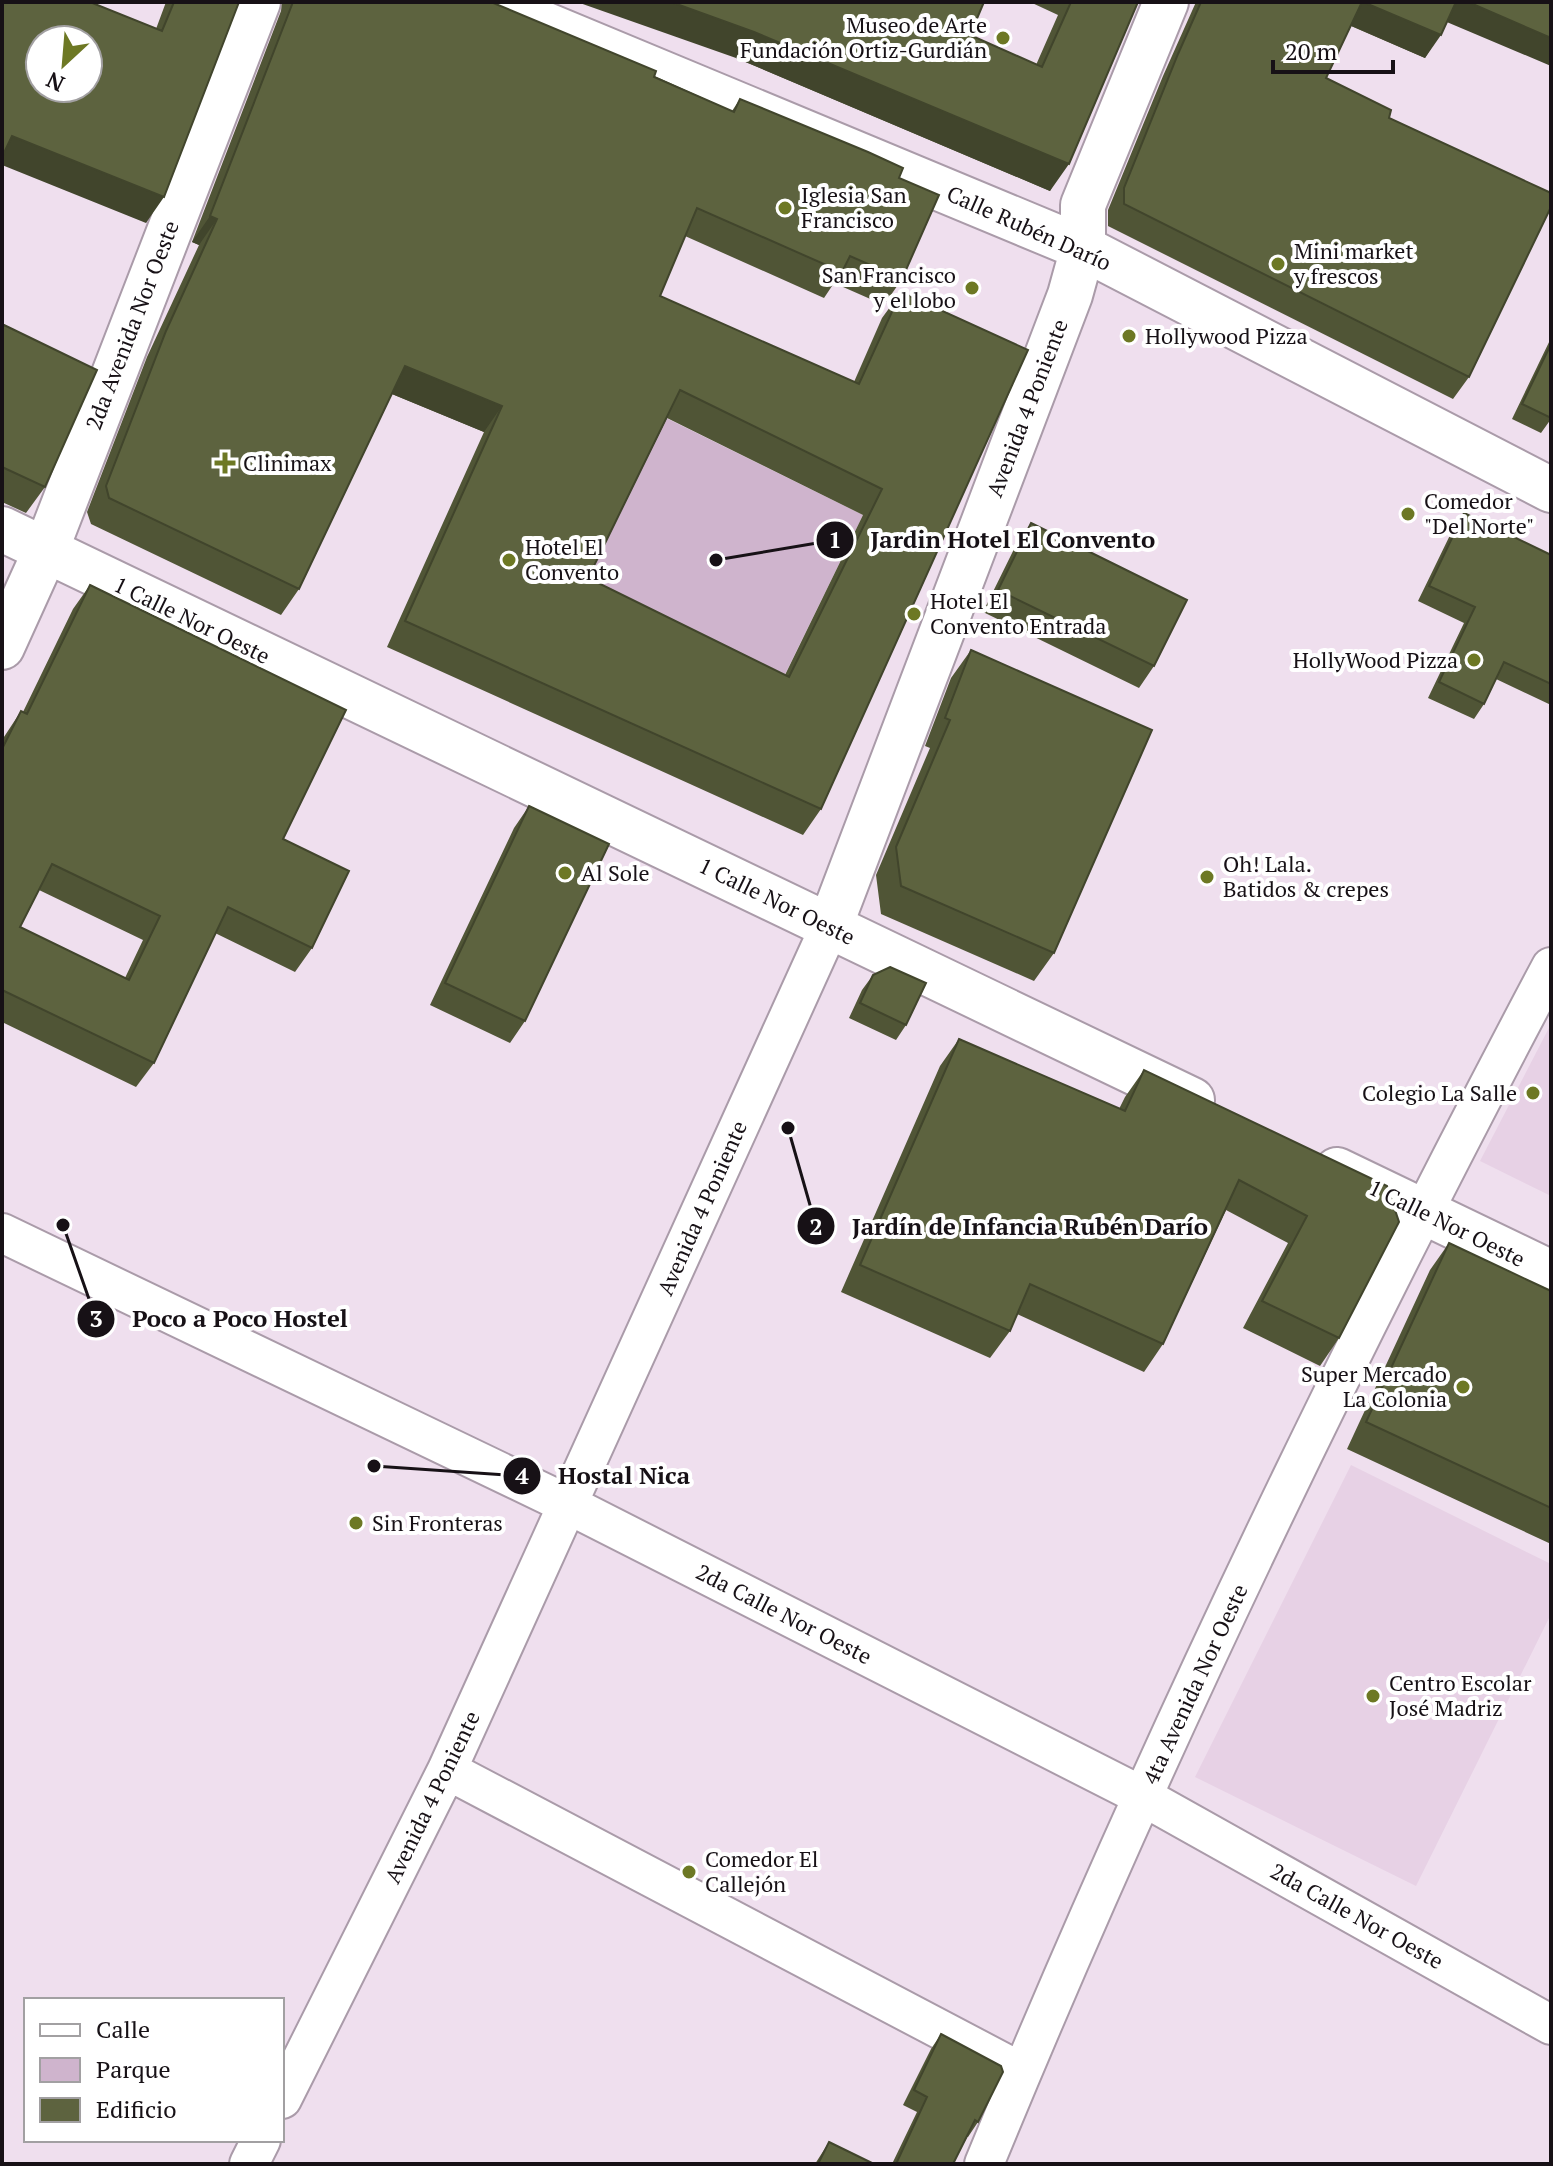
<svg xmlns="http://www.w3.org/2000/svg" width="1553" height="2166" font-family="'PT Serif',serif">
  <style>
    .built { fill: #e7d1e5 }
    .green { fill: #cfb4cd }
    .lines { fill: none; stroke-linecap: round; stroke-linejoin: round }
    .minor-casing { stroke: #aa9ba9; stroke-width: 42 }
    .tertiary-casing { stroke: #aa9ba9; stroke-width: 48 }
    .minor { stroke: #fff; stroke-width: 38 }
    .tertiary { stroke: #fff; stroke-width: 44 }
    .wall { fill: #505536; fill-rule: evenodd }
    .shaded-wall { fill: #41452c }
    .building { fill: #5d633f; stroke: #41452c; stroke-width: 2; fill-rule: evenodd }
    .poi-dot { fill: #6d7824; stroke: #fff; stroke-width: 3 }
    .labels { text-anchor: middle; stroke-width: 8; stroke-linejoin: round; paint-order: stroke }
    .poi-label { font-size: 22px; fill: #171116; stroke: #fff; text-anchor: start }
    .street-label { font-size: 22px; fill: #171116; stroke: #fff }
    .leader { fill: none; stroke: #171116; stroke-width: 3 }
    .callout-dot { fill: #171116; stroke: #fff; stroke-width: 3 }
    .mark-label { font-size: 24px; text-anchor: middle; font-weight: bold; fill: #fff }
    .callout-label { font-size: 24px; text-anchor: middle; font-weight: bold; fill: #171116; stroke: #fff; stroke-width: 8; stroke-linejoin: round; paint-order: stroke }
  </style>
  <rect width="100%" height="100%" fill="#efdfee"/>
  <!-- built -->
  <path class="built" d="M 1551,1024 L 1551,1196 L 1480,1161 Z
    M 1351,1465 L 1551,1564 L 1551,1614 L 1416,1886 L 1195,1777 Z"/>
  <!-- green -->
  <path class="green" d="M 662,416 L 863,515 L 771,703 L 569,604 Z"/>
  <g class="lines">
    <!-- minor casing -->
    <g class="minor-casing">
      <path id="minor" d="M 2,1233 L 569,1505 L 1142,1796 L 1551,2025
        M 447,1770 L 1021,2072
        M 282,2099 L 447,1770 L 830,926
        M 249,2164 L 261,2140
        M 984,2164 C 1152,1755 1344,1357 1551,967"/>
    </g>
    <!-- tertiary casing -->
    <g class="tertiary-casing">
      <path id="tertiary" d="M 491,2 L 1083,248 L 1551,490
        M 2,529 L 1192,1100
        M 2,647 L 46,550 L 258,2
        M 830,926 L 1070,295 L 1083,248 L 1083,205 L 1166,2
        M 1337,1170 L 1551,1273"/>
    </g>
    <!-- minor -->
    <use href="#minor" class="minor"/>
    <!-- tertiary -->
    <use href="#tertiary" class="tertiary"/>
  </g>
  <!-- wall -->
  <path class="wall" d="M 166,2 L 239,2 L 146,223 L 156,29 Z
    M 282,2 L 491,2 L 732,111 L 740,99 L 899,178 L 902,279 L 884,305 L 834,283 L 824,298 L 685,236 L 660,296 L 854,382 L 882,318 L 901,292 L 1028,350 L 821,809 L 803,835 L 387,647 L 484,432 L 392,394 L 299,589 L 281,615 L 91,524 L 87,512 L 147,357 L 199,245 L 192,242 L 281,11 ZM 667,418 L 863,515 L 785,675 L 588,578 Z
    M 1030,2 L 1138,2 L 1050,191 L 736,58 L 970,35 L 1036,65 L 1058,15 Z
    M 1196,2 L 1551,2 L 1447,22 L 1425,58 L 1351,26 L 1326,78 L 1389,118 L 1469,377 L 1453,399 L 1108,226 L 1108,210 L 1163,76 Z
    M 2,327 L 45,487 L 26,513 L 2,502 Z
    M 1551,338 L 1551,419 L 1541,433 L 1512,419 Z
    M 1464,513 L 1551,555 L 1551,705 L 1496,679 L 1484,704 L 1474,719 L 1428,698 L 1464,623 L 1418,601 L 1453,529 Z
    M 1031,523 L 1154,666 L 1139,688 L 983,612 L 1016,545 Z
    M 90,585 L 283,839 L 312,948 L 295,972 L 215,933 L 154,1063 L 136,1087 L 2,1022 L 2,740 L 21,711 L 23,712 L 73,609 ZM 39,890 L 143,940 L 125,978 L 20,927 Z
    M 971,650 L 1054,953 L 1034,981 L 881,914 L 876,875 L 930,748 L 925,746 L 951,678 Z
    M 529,806 L 525,1021 L 510,1043 L 430,1005 L 514,828 Z
    M 873,975 L 906,1025 L 896,1040 L 849,1018 L 862,990 Z
    M 959,1039 L 1119,1109 L 1125,1097 L 1144,1070 L 1387,1186 L 1339,1338 L 1320,1366 L 1243,1328 L 1288,1243 L 1226,1210 L 1163,1344 L 1144,1372 L 1017,1314 L 1010,1331 L 990,1358 L 841,1292 L 940,1066 Z
    M 1449,1243 L 1551,1291 L 1551,1544 L 1347,1449 L 1430,1270 Z
    M 941,2034 L 978,2122 L 968,2137 L 967,2137 L 953,2164 L 892,2164 L 917,2112 L 903,2105 L 931,2049 Z
    M 829,2142 L 874,2164 L 815,2164 Z"/>
  <!-- shaded-wall -->
  <path class="shaded-wall" d="M 577,2 L 671,2 L 754,32 L 1069,164 L 1050,191 L 736,58 Z
    M 1362,2 L 1441,35 L 1425,58 L 1347,24 Z
    M 1455,2 L 1468,2 L 1551,38 L 1551,66 L 1442,20 Z
    M 12,136 L 164,197 L 146,223 L 2,165 L 2,150 Z
    M 210,216 L 217,219 L 199,245 L 192,242 Z
    M 405,366 L 502,406 L 484,432 L 387,392 Z"/>
  <!-- building -->
  <path class="building" d="M 2,2 L 90,2 L 162,31 L 174,2 L 239,2 L 164,197 L 12,136 L 2,157 ZM 40,40 L 88,40 L 88,88 L 40,88 Z
    M 293,2 L 491,2 L 656,71 L 654,77 L 734,112 L 740,99 L 868,152 L 903,168 L 899,178 L 939,195 L 902,279 L 850,256 L 842,272 L 697,208 L 660,296 L 859,384 L 901,292 L 1028,350 L 821,809 L 405,621 L 502,406 L 405,366 L 299,589 L 109,498 L 106,486 L 166,331 L 217,219 L 210,216 ZM 680,390 L 882,489 L 789,677 L 588,578 Z
    M 671,2 L 984,2 L 970,35 L 1042,67 L 1071,2 L 1138,2 L 1069,164 L 754,32 Z
    M 1201,2 L 1362,2 L 1326,78 L 1391,110 L 1389,118 L 1551,193 L 1551,207 L 1469,377 L 1124,204 L 1124,188 L 1178,54 Z
    M 1363,2 L 1456,2 L 1441,35 Z
    M 1468,2 L 1551,2 L 1551,38 Z
    M 4,325 L 97,370 L 45,487 L 2,467 L 2,329 Z
    M 1551,344 L 1551,418 L 1522,404 Z
    M 1464,513 L 1551,555 L 1551,684 L 1504,662 L 1484,704 L 1439,682 L 1475,607 L 1429,586 Z
    M 1031,523 L 1187,600 L 1154,666 L 998,590 Z
    M 90,585 L 346,710 L 283,839 L 349,871 L 312,948 L 228,907 L 154,1063 L 2,990 L 2,749 L 21,711 L 27,714 ZM 52,864 L 160,916 L 129,980 L 20,927 Z
    M 971,650 L 1152,730 L 1054,953 L 901,886 L 896,847 L 950,720 L 945,718 Z
    M 529,806 L 609,844 L 525,1021 L 445,983 Z
    M 890,967 L 926,983 L 906,1025 L 860,1003 L 873,975 Z
    M 959,1039 L 1125,1111 L 1144,1070 L 1387,1186 L 1399,1222 L 1339,1338 L 1262,1301 L 1307,1216 L 1239,1180 L 1163,1344 L 1030,1284 L 1010,1331 L 860,1265 Z
    M 1449,1243 L 1551,1291 L 1551,1508 L 1366,1422 Z
    M 941,2034 L 1001,2066 L 1003,2072 L 978,2122 L 975,2120 L 953,2164 L 896,2164 L 927,2097 L 914,2090 Z
    M 829,2142 L 874,2164 L 818,2164 Z"/>
  <!-- markers -->
  <g class="poi-dot">
    <circle cx="1003" cy="38" r="8"/>
    <circle cx="785" cy="208" r="8"/>
    <circle cx="1278" cy="264" r="8"/>
    <circle cx="972" cy="288" r="8"/>
    <circle cx="1129" cy="336" r="8"/>
    <path d="M221 451h8v8h8v8h-8v8h-8v-8h-8v-8h8z"/>
    <circle cx="1408" cy="514" r="8"/>
    <circle cx="509" cy="560" r="8"/>
    <circle cx="914" cy="614" r="8"/>
    <circle cx="1474" cy="660" r="8"/>
    <circle cx="565" cy="873" r="8"/>
    <circle cx="1207" cy="877" r="8"/>
    <circle cx="1533" cy="1093" r="8"/>
    <circle cx="1463" cy="1387" r="8"/>
    <circle cx="356" cy="1523" r="8"/>
    <circle cx="1373" cy="1696" r="8"/>
    <circle cx="689" cy="1872" r="8"/>
  </g>
  <g class="labels">
    <!-- poi labels -->
    <g class="poi-label">
      <text x="987" y="33" text-anchor="end">Museo de Arte<tspan x="987" dy="25">Fundación Ortiz-Gurdián</tspan></text>
      <text x="801" y="203">Iglesia San<tspan x="801" dy="25">Francisco</tspan></text>
      <text x="1294" y="259">Mini market<tspan x="1294" dy="25">y frescos</tspan></text>
      <text x="956" y="283" text-anchor="end">San Francisco<tspan x="956" dy="25">y el lobo</tspan></text>
      <text x="1145" y="344">Hollywood Pizza</text>
      <text x="243" y="471">Clinimax</text>
      <text x="1424" y="509">Comedor<tspan x="1424" dy="25">"Del Norte"</tspan></text>
      <text x="525" y="555">Hotel El<tspan x="525" dy="25">Convento</tspan></text>
      <text x="930" y="609">Hotel El<tspan x="930" dy="25">Convento Entrada</tspan></text>
      <text x="1458" y="668" text-anchor="end">HollyWood Pizza</text>
      <text x="1223" y="872">Oh! Lala.<tspan x="1223" dy="25">Batidos &amp; crepes</tspan></text>
      <text x="581" y="881">Al Sole</text>
      <text x="1517" y="1101" text-anchor="end">Colegio La Salle</text>
      <text x="1447" y="1382" text-anchor="end">Super Mercado<tspan x="1447" dy="25">La Colonia</tspan></text>
      <text x="372" y="1531">Sin Fronteras</text>
      <text x="1389" y="1691">Centro Escolar<tspan x="1389" dy="25">José Madriz</tspan></text>
      <text x="705" y="1867">Comedor El<tspan x="705" dy="25">Callejón</tspan></text>
    </g>
    <!-- street labels -->
    <g class="street-label">
      <text transform="translate(1029 228) rotate(24)" y="8">Calle Rubén Darío</text>
      <text transform="translate(132 325) rotate(-69)" y="8">2da Avenida Nor Oeste</text>
      <text transform="translate(1027 408) rotate(-69)" y="8">Avenida 4 Poniente</text>
      <text transform="translate(192 620) rotate(26)" y="8">1 Calle Nor Oeste</text>
      <text transform="translate(777 901) rotate(26)" y="8">1 Calle Nor Oeste</text>
      <text transform="translate(702 1208) rotate(-66)" y="8">Avenida 4 Poniente</text>
      <text transform="translate(1447 1223) rotate(26)" y="8">1 Calle Nor Oeste</text>
      <text transform="translate(784 1614) rotate(27)" y="8">2da Calle Nor Oeste</text>
      <text transform="translate(1195 1684) rotate(-65)" y="8">4ta Avenida Nor Oeste</text>
      <text transform="translate(432 1797) rotate(-64)" y="8">Avenida 4 Poniente</text>
      <text transform="translate(1357 1916) rotate(29)" y="8">2da Calle Nor Oeste</text>
    </g>
  </g>
  <!-- callouts -->
  <path class="leader" d="M716 560L835 540M788 1128L816 1226M63 1225L96 1319M374 1466L522 1476"/>
  <g class="callout-dot">
    <circle cx="716" cy="560" r="8"/>
    <circle cx="788" cy="1128" r="8"/>
    <circle cx="63" cy="1225" r="8"/>
    <circle cx="374" cy="1466" r="8"/>
    <circle cx="835" cy="540" r="20"/>
    <circle cx="816" cy="1226" r="20"/>
    <circle cx="96" cy="1319" r="20"/>
    <circle cx="522" cy="1476" r="20"/>
  </g>
  <g class="mark-label">
    <text x="835" y="548">1</text>
    <text x="816" y="1235">2</text>
    <text x="96" y="1327">3</text>
    <text x="522" y="1484">4</text>
  </g>
  <g class="callout-label">
    <text x="1013" y="548">Jardin Hotel El Convento</text>
    <text x="1030" y="1235">Jardín de Infancia Rubén Darío</text>
    <text x="240" y="1327">Poco a Poco Hostel</text>
    <text x="624" y="1484">Hostal Nica</text>
  </g>
  <!-- border -->
  <rect width="1553" height="2166" fill="none" stroke="#171116" stroke-width="8"/>
  <!-- legend -->
  <rect x="24" y="1998" width="260" height="144" fill="#ffffff" stroke="#a2a0a2" stroke-width="2"/>
  <rect x="40" y="2024" width="40" height="12" fill="#ffffff" stroke="#a2a0a2" stroke-width="2"/>
  <text x="96" y="2038" font-size="24" fill="#171116">Calle</text>
  <rect x="40" y="2058" width="40" height="24" fill="#cfb4cd" stroke="#a2a0a2" stroke-width="2"/>
  <text x="96" y="2078" font-size="24" fill="#171116">Parque</text>
  <rect x="40" y="2098" width="40" height="24" fill="#5d633f" stroke="#a2a0a2" stroke-width="2"/>
  <text x="96" y="2118" font-size="24" fill="#171116">Edificio</text>
  <!-- north arrow -->
  <g transform="translate(64 64) rotate(206)"><circle r="38" fill="#ffffff" stroke="#a2a0a2" stroke-width="2"/>
  <path d="M0-6L14 30L0 20L-14 30Z" fill="#6d7824"/>
  <text y="-12" font-size="22" font-weight="bold" text-anchor="middle" fill="#171116">N</text>
  </g>
  <!-- scale -->
  <path d="M1273 60v12h120v-12" fill="none" stroke="#171116" stroke-width="4"/>
  <text x="1285" y="60" font-size="24" fill="#171116" stroke="#ffffff" stroke-width="6" paint-order="stroke">20 m</text>
</svg>
